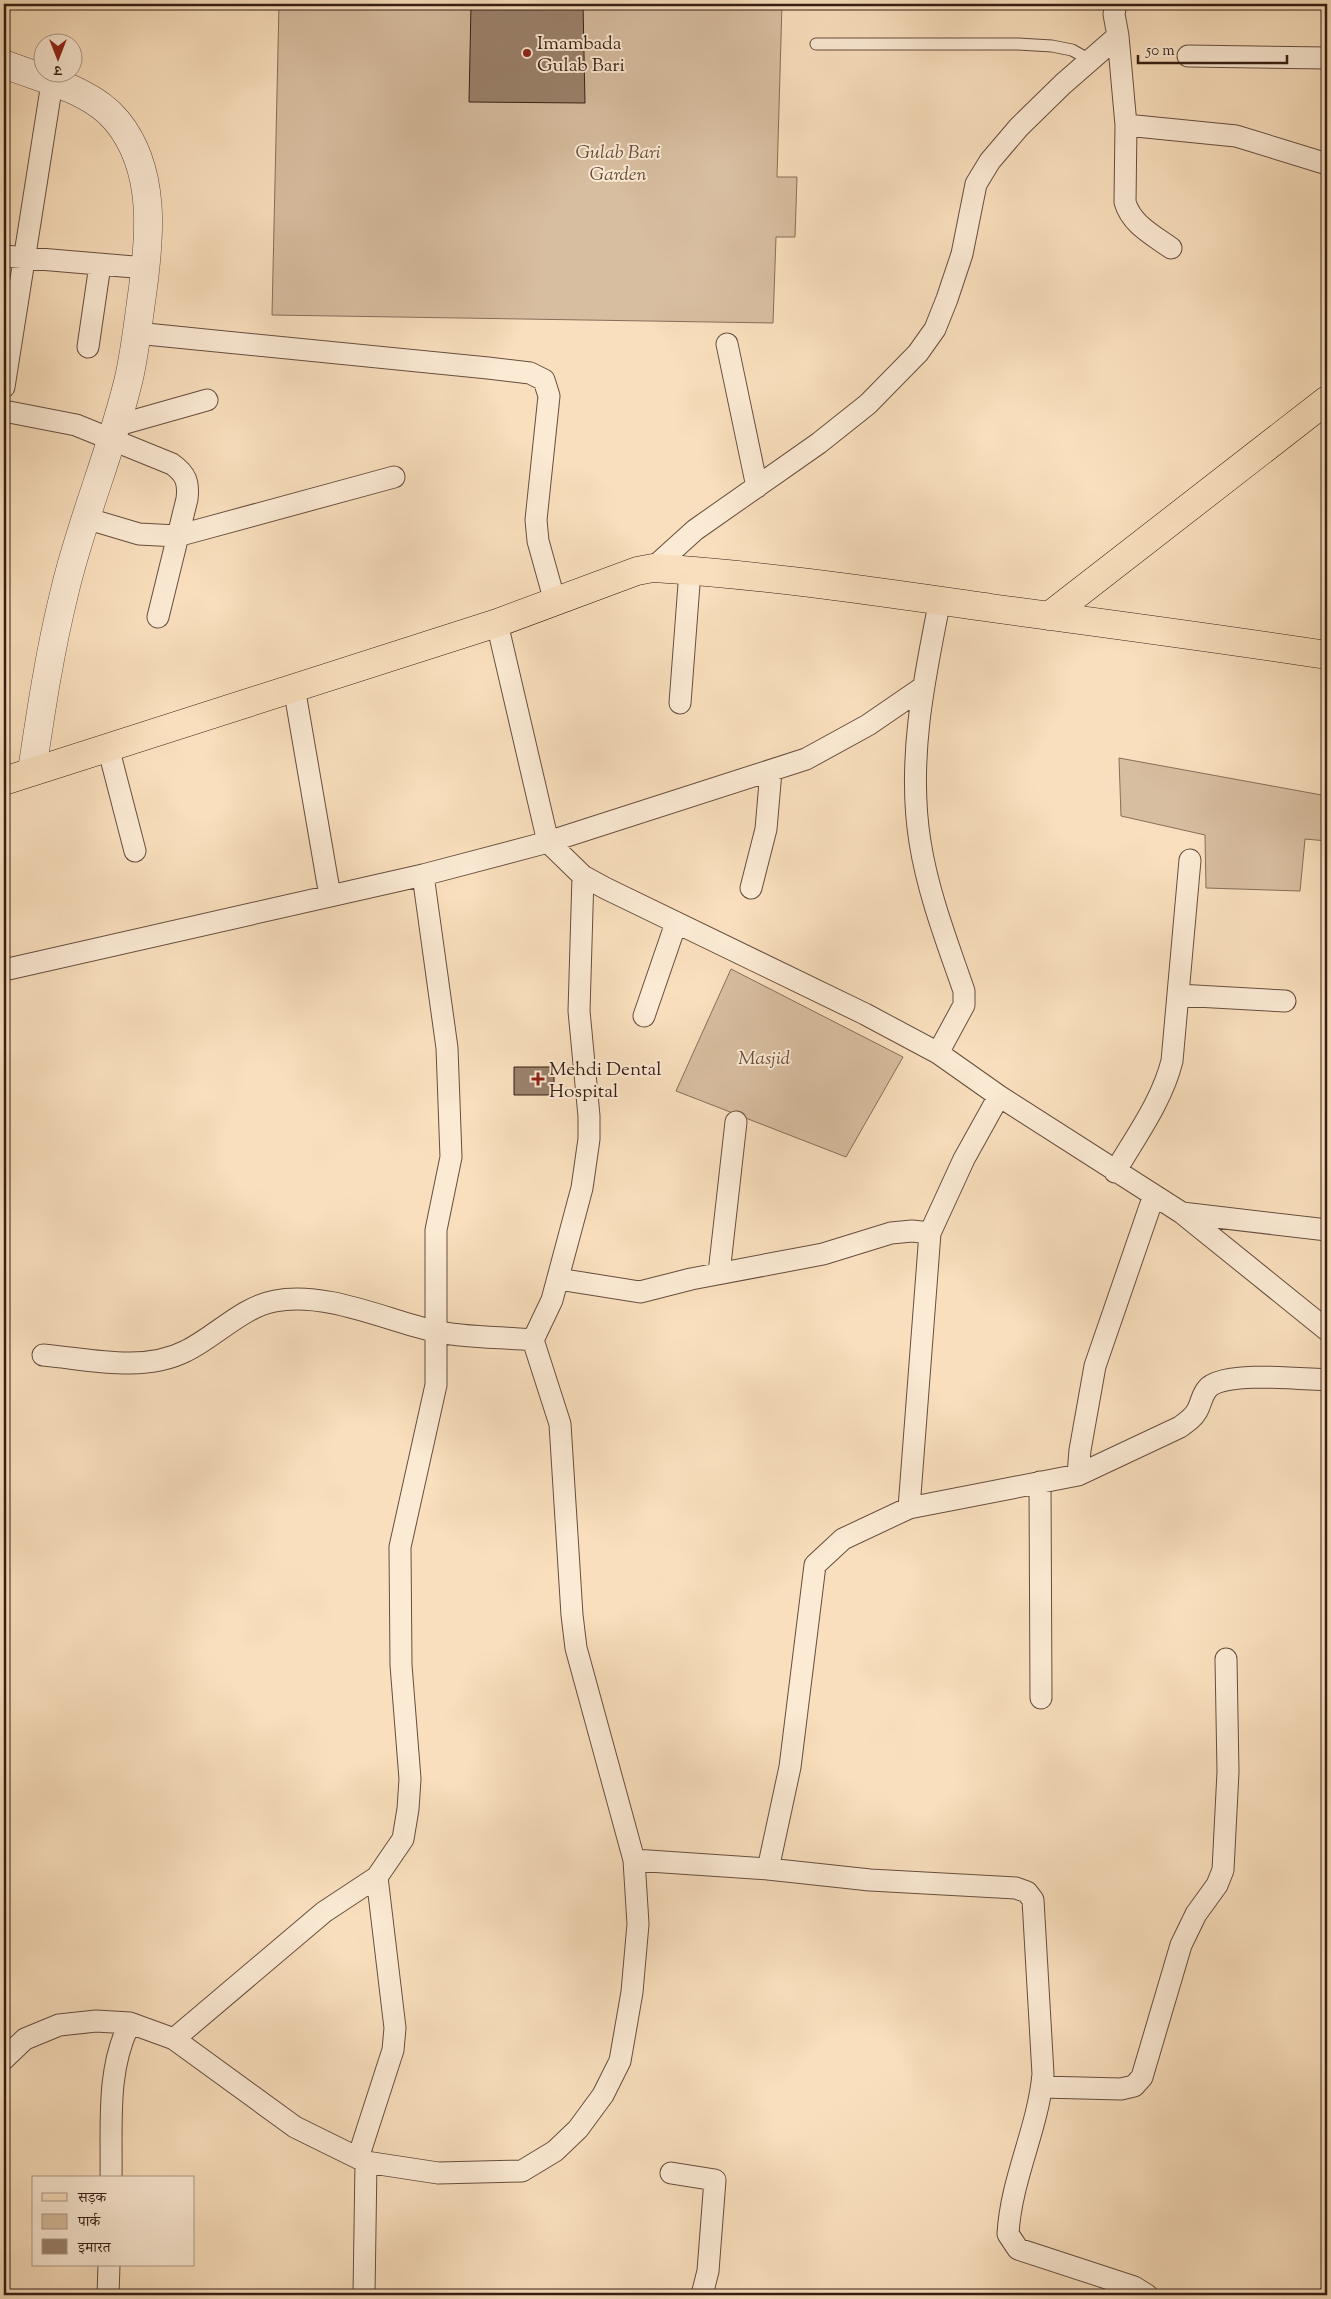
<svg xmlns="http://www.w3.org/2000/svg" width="1331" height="2299" font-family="'Sorts Mill Goudy','Noto Serif Devanagari',serif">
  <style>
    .green { fill: #d8bea0; stroke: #876e5a }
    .building { fill: #9b826c; stroke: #361e14 }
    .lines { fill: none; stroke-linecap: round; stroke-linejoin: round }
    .service-casing { stroke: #674e3e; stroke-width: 13 }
    .minor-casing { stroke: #674e3e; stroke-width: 23 }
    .tertiary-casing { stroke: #674e3e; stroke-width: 29 }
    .primary-casing { stroke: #361e14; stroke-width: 29 }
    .service { stroke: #fbead4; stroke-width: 11 }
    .minor { stroke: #fbead4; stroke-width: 21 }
    .tertiary { stroke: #fbead4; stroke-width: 28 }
    .primary { stroke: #f9dfbd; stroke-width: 28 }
    .poi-dot { fill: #8f2418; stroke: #fbead4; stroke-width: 2 }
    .labels { text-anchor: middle; stroke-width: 4; stroke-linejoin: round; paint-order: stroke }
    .poi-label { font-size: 19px; fill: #361e14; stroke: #fbead4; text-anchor: start }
    .park-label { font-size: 19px; font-style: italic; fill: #674e3e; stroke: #fbead4 }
  </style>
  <rect width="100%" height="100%" fill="#f9dfbd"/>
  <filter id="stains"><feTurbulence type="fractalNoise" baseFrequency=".004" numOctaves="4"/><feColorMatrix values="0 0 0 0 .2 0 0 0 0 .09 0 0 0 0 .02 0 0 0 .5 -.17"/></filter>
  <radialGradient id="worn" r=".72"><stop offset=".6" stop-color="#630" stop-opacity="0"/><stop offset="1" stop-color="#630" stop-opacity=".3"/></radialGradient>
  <!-- green -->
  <path class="green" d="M 279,4 L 782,4 L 777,177 L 797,177 L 795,237 L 776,237 L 773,323 L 272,315 Z
    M 1119,758 L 1327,796 L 1327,841 L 1305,839 L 1300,891 L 1206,888 L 1205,835 L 1121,816 Z
    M 731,969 L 903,1057 L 846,1157 L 676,1091 Z"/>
  <!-- building -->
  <path class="building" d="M 471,4 L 583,4 L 585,103 L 469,102 Z
    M 514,1067 L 554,1067 L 554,1095 L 514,1095 Z"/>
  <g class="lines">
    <!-- service casing -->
    <g class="service-casing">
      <path id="service" d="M 816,44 L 1018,44 L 1052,46 L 1072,50 L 1090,60"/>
    </g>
    <!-- minor casing -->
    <g class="minor-casing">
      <path id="minor" d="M 1116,4 L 1114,14 L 1118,36 L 1126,125 L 1125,202 C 1131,224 1153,235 1171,248
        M 1188,56 L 1327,58
        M 1126,125 L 1236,136 L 1327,164
        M 4,256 L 146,268
        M 136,333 L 488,368 L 530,373 L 544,380 L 549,396 L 536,520 L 538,541 L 555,602
        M 727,344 L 757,487
        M 88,347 L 100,265
        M 4,387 L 52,83
        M 4,411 L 76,425 L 172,464 C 186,474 189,482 187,499 L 158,617
        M 115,426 L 207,400
        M 85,518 L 139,534 L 177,536 L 394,477
        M 653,568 L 695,530 L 819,443 L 868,404 L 918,353 L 935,329 L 947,299 L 962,254 L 976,184 L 990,161 L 1019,127 L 1063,84 L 1118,36
        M 497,623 L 548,842 L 806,759 L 868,725 L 922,688
        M 294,687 L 330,896
        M 680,703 L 690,571
        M 108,747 L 135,851
        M 751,888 L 766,829 L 771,771
        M 4,970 L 423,875 L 548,842 L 583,876 L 605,888 L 865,1014 L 938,1053 L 999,1096 L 1182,1213 L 1327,1230
        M 1178,995 L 1285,1001
        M 644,1016 L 676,923
        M 938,1053 L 964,1005 L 964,991 C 947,942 928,893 920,842 C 907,761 924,679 940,600
        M 1115,1172 C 1136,1136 1162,1101 1172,1061 L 1190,860
        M 1182,1213 L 1327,1330
        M 930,1233 L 964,1159 L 999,1096
        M 719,1273 L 736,1122
        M 558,1279 L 640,1292 L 691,1279 L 823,1254 L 891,1233 L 912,1231 L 930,1233 L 909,1508 L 843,1539 L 815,1565 L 790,1767 L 768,1869 L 634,1860
        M 43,1355 C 88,1359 143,1373 186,1351 C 215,1337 242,1307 275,1301 C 325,1291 386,1320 434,1331 C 464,1338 502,1337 533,1340 L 552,1300 L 582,1188 L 589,1139 L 589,1116 L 579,1011 L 583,876
        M 1078,1475 L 1080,1450 L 1095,1366 L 1154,1195
        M 1040,1482 L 1041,1698
        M 909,1508 L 1078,1475 L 1180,1427 C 1187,1422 1193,1418 1197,1411 C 1202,1402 1201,1395 1209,1387 C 1228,1371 1301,1379 1327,1380
        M 768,1869 L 870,1880 L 1016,1888 L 1027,1892 L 1033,1900 L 1043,2074 C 1038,2129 1011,2179 1008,2234 L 1018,2249 L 1134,2287 L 1147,2295
        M 174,2039 L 324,1912 L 377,1877 L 403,1839 L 408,1809 L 410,1779 L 401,1665 L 400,1547 L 436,1385 L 436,1230 L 451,1157 L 447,1048 L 423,875
        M 4,2059 L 25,2039 L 59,2025 L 96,2021 L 130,2023 L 174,2039 L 295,2127 L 366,2162 L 438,2173 L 522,2171 L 555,2151 L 578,2129 L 603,2095 L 620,2061 L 632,1992 L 638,1924 L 634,1860 L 576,1648 L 572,1615 L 560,1424 L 533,1340
        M 1042,2087 L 1121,2089 L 1134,2086 L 1142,2077 L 1181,1945 L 1196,1914 L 1217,1885 L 1223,1870 L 1228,1772 L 1226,1659
        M 358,2158 L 393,2050 L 395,2028 L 377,1877
        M 671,2173 L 715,2180 L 708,2271 L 702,2295
        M 111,2178 C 112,2126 106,2069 130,2023
        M 108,2295 L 109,2265
        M 364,2295 L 366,2162"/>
    </g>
    <!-- tertiary casing -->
    <g class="tertiary-casing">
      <path id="tertiary" d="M 4,64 C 41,79 91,89 117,121 C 157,170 150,238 142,295 C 138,323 135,351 129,378 C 112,450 82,518 65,590 C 50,650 41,710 32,771"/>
    </g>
    <!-- primary casing -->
    <g class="primary-casing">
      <path id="primary" d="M 1049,616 L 1327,400
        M 4,781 L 497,623 L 637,571 L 653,568 C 766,575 879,592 991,608 C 1103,623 1215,638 1327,655"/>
    </g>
    <!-- service -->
    <use href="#service" class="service"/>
    <!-- minor -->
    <use href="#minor" class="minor"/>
    <!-- tertiary -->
    <use href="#tertiary" class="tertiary"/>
    <!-- primary -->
    <use href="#primary" class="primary"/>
  </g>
  <!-- markers -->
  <g class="poi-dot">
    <circle cx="527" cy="53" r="5"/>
    <path d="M535.5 1071.5h5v5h5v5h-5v5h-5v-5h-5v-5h5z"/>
  </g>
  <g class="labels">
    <!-- poi labels -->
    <g class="poi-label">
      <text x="537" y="49">Imambada<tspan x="537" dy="22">Gulab Bari</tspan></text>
      <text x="549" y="1075">Mehdi Dental<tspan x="549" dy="22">Hospital</tspan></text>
    </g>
    <!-- park labels -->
    <g class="park-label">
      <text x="618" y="158">Gulab Bari<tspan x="618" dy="22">Garden</tspan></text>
      <text x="764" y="1064">Masjid</text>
    </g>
  </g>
  <!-- margin -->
  <rect width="1331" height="2299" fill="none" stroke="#f9dfbd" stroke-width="20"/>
  <rect x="5" y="5" width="1321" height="2289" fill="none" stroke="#361e14" stroke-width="2.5"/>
  <rect x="10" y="10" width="1311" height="2279" fill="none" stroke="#361e14"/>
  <!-- legend -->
  <rect x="32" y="2176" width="162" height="90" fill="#fbead4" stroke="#ac9887"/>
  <rect x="42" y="2193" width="25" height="8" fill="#f9dfbd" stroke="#ac9887"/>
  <text x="78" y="2202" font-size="15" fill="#361e14">सड़क</text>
  <rect x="42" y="2214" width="25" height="15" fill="#d8bea0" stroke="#ac9887"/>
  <text x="78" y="2226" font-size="15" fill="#361e14">पार्क</text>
  <rect x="42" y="2239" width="25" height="15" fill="#9b826c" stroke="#ac9887"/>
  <text x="78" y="2252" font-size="15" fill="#361e14">इमारत</text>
  <!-- north arrow -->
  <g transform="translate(58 58) rotate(180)"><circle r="24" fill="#fbead4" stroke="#ac9887"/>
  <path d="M0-4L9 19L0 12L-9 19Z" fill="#8f2418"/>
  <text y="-8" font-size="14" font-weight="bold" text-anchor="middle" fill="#361e14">उ</text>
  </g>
  <!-- scale -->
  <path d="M1138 55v8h149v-8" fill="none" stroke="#361e14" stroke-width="2.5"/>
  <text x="1146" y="55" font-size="15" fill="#361e14" stroke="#fbead4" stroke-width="4" paint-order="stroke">50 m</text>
  <rect width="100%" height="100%" filter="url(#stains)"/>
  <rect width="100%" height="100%" fill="url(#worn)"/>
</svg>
